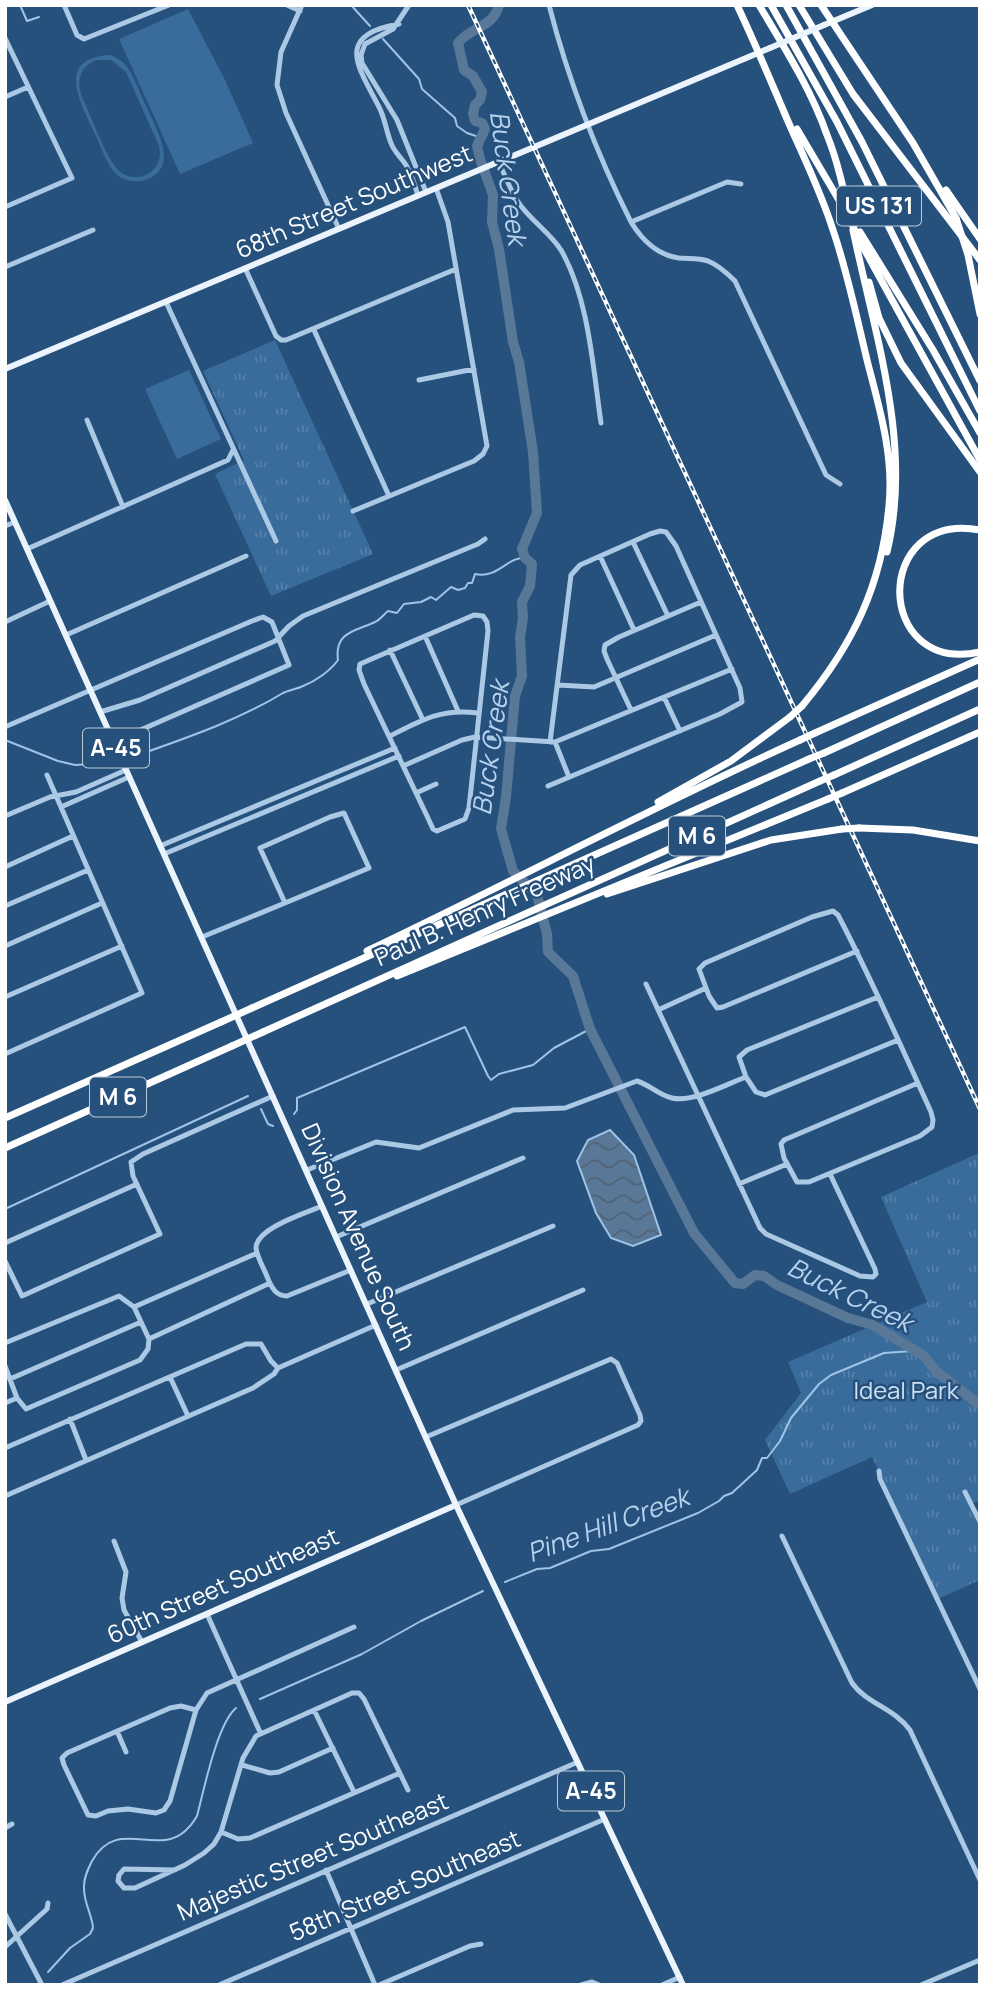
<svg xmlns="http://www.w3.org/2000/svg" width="985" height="1990" font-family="Manrope,sans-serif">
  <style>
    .grass { fill: #396b9b; fill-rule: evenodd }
    .park { fill: url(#park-tufts) }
    .water { fill: url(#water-waves); stroke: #9fc4e6; stroke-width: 2 }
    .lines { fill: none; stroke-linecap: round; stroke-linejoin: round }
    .stream { stroke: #9fc4e6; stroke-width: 2 }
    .river { stroke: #597898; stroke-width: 10 }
    .minor { stroke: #abc9e5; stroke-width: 5 }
    .major { stroke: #ebf3fd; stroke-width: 6 }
    .highway { stroke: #fff; stroke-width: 7 }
    .rail-casing { stroke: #fff; stroke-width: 4.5 }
    .rail { stroke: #26517d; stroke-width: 2; stroke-dasharray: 5; stroke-linecap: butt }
    .major-bridge { stroke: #ebf3fd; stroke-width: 6 }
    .highway-bridge { stroke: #fff; stroke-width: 7 }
    .labels { text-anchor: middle; stroke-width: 5; stroke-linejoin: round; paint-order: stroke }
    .shield { fill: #26517d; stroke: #becbd8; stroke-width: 2 }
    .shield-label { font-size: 23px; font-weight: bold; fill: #fff }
    .street-label { font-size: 24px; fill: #fff; stroke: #26517d }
    .park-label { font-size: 24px; fill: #cee2f4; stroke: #26517d }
    .water-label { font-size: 26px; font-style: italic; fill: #b6d2ed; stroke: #26517d }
  </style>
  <defs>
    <pattern id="park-tufts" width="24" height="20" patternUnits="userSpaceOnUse" patternTransform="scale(1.75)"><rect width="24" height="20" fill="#396b9b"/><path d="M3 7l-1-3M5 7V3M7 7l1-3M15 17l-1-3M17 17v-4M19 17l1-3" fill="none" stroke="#5781aa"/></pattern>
    <pattern id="water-waves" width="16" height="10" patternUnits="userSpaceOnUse" patternTransform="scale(1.75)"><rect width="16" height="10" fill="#597898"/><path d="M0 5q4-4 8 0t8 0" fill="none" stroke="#526272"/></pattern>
  </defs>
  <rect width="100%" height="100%" fill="#26517d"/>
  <!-- grass -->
  <path class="grass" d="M 188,9 L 225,80 L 253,143 L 180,174 L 119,39 Z
    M 110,55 C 117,58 123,61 127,67 C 135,78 140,93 146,106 C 156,128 183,172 141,181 C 134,182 126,181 120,177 C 108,169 102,149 96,136 C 82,106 53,58 110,55 ZM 97,60 L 111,60 L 126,72 L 159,146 C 161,155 160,164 152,171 C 142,180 126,179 117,169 C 106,157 89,112 81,94 C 76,79 82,65 97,60 Z
    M 189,370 L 221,439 L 177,459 L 145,389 Z"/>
  <!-- park -->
  <path class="park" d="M 275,340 L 373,554 L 271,596 L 215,474 L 244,460 L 203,371 Z
    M 979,1153 L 980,1500 L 969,1505 L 980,1528 L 980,1580 L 938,1599 L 872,1457 L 790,1494 L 765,1440 L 801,1393 L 788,1362 L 927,1302 L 881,1197 Z"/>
  <!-- water -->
  <path class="water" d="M 610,1130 L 634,1155 L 661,1235 L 633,1246 L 611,1238 L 596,1213 L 577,1161 L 588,1140 Z"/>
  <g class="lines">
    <!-- stream -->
    <path class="stream" d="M 20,5 L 27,21 L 39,17
      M 351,5 L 370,26
      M 383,39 L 419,79 L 422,89 L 455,118 L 457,126 L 467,133 L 479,137
      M 5,740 L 58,761 L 75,765 L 110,763
      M 138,755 C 186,738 239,720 283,693 C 289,690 297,689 303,686 C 316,681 330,671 338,660 C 334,631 357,631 375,622 C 380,620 384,614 388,611 L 397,613 L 404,604 L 421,602 L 431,597 L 436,600 L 451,587 L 458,590 L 465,588 L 468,583 L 472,583 L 475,574 C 498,579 508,556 525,558
      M 261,1109 L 268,1124 L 273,1126
      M 294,1114 L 297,1110 L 297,1098 L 465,1027 L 488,1076 L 491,1080 L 499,1074 L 533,1065 L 554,1048 L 590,1029
      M 5,1209 L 248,1096
      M 505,1582 L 537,1569 L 550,1568 L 591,1551 L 609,1549 L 698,1513 L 719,1501 L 724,1496 L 732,1493 L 757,1470 L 762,1458 L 767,1458 L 780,1441 L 791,1418 L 819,1384 L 831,1375 L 884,1353 L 913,1351
      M 260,1699 L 362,1654 L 421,1621 L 483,1591
      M 48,1972 L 70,1948 L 90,1934 L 93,1928 C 92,1914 83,1902 84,1886 C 84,1877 88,1869 92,1861 C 121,1810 166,1870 197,1816 C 204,1790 217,1724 236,1708"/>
    <!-- river -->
    <path class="river" d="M 499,5 C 493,28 472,26 458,43 L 464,70 L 473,76 L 482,92 L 480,100 L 475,105 L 473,114 L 475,121 L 482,123 L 485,129 L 477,146 L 480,159 L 493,195 L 492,222 L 499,249 L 513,342 L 519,362 L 533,452 L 537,513 L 522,549 L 525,558 L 532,564 L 530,586 L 522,602 L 523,618 L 520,637 L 522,676 L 515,696 L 506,797 L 501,829 L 513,871 L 537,895 L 547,934 L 548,952 L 573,976 L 590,1029 L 694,1233 L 735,1283 L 743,1284 L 755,1275 L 764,1276 L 777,1285 L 848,1318 L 873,1325 L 924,1356 L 937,1372 L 980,1405"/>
    <!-- minor -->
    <path class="minor" d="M 64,5 L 77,35 L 84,39 L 169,5
      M 287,5 L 300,11
      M 302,5 L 281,52 L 277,85 L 286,113 L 339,229
      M 409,5 L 393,29 L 365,44 L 361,55 L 362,63 L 397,120 L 426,192
      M 549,5 C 568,79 597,154 631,222 C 642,240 657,255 679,258 C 689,259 698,258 708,261 C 718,265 727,273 735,281 L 826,475 L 840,484
      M 399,24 C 333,35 359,68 379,107 C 385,118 386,131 391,143 C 394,152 401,157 406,165 C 411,174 415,185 418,196
      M 5,38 L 72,178 L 5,207
      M 5,97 L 28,87
      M 499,163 C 506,177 511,193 521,206 C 533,222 550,233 561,250 C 589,299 593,368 601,423
      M 631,222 L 727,182 L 741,184
      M 5,267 L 93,230
      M 245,268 L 276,336 L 281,340 L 286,340 L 456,269
      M 166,302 L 276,541
      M 314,330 L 389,496
      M 419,380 L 474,369
      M 87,420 L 123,507
      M 353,511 L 474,461 L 483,454 L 487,446 L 448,222 L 436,188
      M 5,526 L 15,522
      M 633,542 L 668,616
      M 27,549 L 228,460 L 233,450
      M 600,556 L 634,630
      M 474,615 L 483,616 L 487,622 L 488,631 L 469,808 L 465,819 L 437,831 L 433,829 L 427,816 L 364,684 L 359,670 L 360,664 Z
      M 5,622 L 50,601
      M 66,635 L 246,556
      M 425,636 L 458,711
      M 390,650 L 423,720
      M 558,685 L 594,687 L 716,635
      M 664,697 L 680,731
      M 631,710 L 607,659 L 604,651 L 605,645 L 619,637 L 701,602
      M 100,712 L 140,700 L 275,641 L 289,626 L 303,616 L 478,544 L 485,539
      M 7,726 L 252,621 L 263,617 L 272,622 L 289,665 L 113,742
      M 390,736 C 421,720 442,708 478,713
      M 555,742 L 569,777
      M 403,766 L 462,740 L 475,737 L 555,742 L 732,669
      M 548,786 L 720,714 L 742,702 L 740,688 L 676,546 L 666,532 L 660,531 L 650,534 L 580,565 L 571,575 L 550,742
      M 416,793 L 436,784
      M 61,807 L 129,777
      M 344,813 L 369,868 L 285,903 L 260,848 L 330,817 Z
      M 5,816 L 50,797 L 76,792 L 126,770
      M 160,846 L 395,748
      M 164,854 L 399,756
      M 5,867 L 73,836
      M 5,906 L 88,870
      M 202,937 L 285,903
      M 5,946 L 102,903
      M 857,951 L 723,1007 L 717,1008 L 709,996 L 699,969 L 705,963 L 719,957 L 812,917 L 833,911 L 838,915 C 872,980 901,1046 931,1112 L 933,1120 L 932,1127 L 920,1136 L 809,1182 L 797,1182 L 784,1158 L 781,1144 L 784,1140 L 918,1083
      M 646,984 L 760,1228 L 766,1234 L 860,1276 L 873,1277 L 876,1274 L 875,1269 L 830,1174
      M 5,997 L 122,946
      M 878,997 L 747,1050 L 739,1057 L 746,1077 L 756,1092 L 765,1095 L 898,1040
      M 658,1010 L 706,988
      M 5,1054 L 142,993 L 47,775
      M 307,1170 L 376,1142 L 419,1148 L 513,1110 L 565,1108 L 637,1081 C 650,1085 659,1095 672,1098 C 692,1103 727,1084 746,1077
      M 739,1184 L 787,1164
      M 322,1206 C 306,1213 256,1228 256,1248 C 257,1258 265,1270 268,1279 C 272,1288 276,1296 287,1296 L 351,1270
      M 336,1237 L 523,1158
      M 5,1243 L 137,1184
      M 5,1261 L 22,1296 L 160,1234 L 133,1176 L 131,1162 L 143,1154 L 273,1096
      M 367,1304 L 553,1226
      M 134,1307 L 257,1253
      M 5,1343 L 119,1296 L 134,1307 L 149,1339
      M 5,1366 L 17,1398 L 26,1409 L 140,1360 L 148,1349 L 149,1339 L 270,1283
      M 396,1370 L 583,1290
      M 170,1377 L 188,1416
      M 10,1379 L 141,1322
      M 5,1403 L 17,1398
      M 70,1419 L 86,1460
      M 426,1437 L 611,1359 L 617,1363 L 640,1415 L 641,1421 L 638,1425 L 456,1505
      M 5,1448 L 246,1344 L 261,1344 L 271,1361 L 278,1368
      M 879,1471 L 880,1479 L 980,1689
      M 965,1492 L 980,1522
      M 5,1496 L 253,1388 L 274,1374 L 278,1368 L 376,1325
      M 782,1536 L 852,1683 C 867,1704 894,1708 910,1730 L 980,1880
      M 114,1541 L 126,1572 L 122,1598 L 124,1610 L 142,1642
      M 207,1614 L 260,1732
      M 196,1710 L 181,1706 L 170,1708 L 67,1753 L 62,1758 L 64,1765 L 88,1815 L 96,1816 L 108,1811 L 128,1809 L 156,1813 L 164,1810 L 170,1801 L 196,1710 L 207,1693 L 354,1627
      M 314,1710 L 354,1792
      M 117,1731 L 126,1752
      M 242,1765 L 270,1773 L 279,1772 L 333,1748
      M 5,1828 L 12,1824
      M 221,1832 L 238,1839 L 250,1838 L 400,1773
      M 175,1870 L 124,1869 L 119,1875 L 118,1881 L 124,1888 L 135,1888 L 185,1865 L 204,1853 L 214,1844 L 221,1832 L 243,1758 L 256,1736 L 352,1693 L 359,1693 L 364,1699 L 408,1790
      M 326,1870 L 375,1985
      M 5,1914 L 42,1985
      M 5,1947 L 47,1909 L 48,1903
      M 62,1985 L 578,1762
      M 219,1985 L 605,1819
      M 379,1985 L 470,1946 L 481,1944
      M 581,1985 L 592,1982 L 599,1985
      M 662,1985 L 680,1977
      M 921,1985 L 980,1960"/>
    <!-- major -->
    <path class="major" d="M 824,25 L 872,5
      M 5,369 L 770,48
      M 5,500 L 456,1505 L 683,1985
      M 5,1702 L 456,1505"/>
    <!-- highway -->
    <path class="highway" d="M 737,5 C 754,41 769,77 784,112 C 801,152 820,189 833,230 C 848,274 857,319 868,364 C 880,410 894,457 889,505 C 882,585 853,645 802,706
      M 759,5 C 784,47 811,89 827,135 C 838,162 844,191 850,219
      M 771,5 L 837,122 L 980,411
      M 786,5 L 862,142 L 980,381
      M 799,5 L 853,94 L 980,260
      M 821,5 L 913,143 L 956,218
      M 797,129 L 846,212
      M 946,190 L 980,239
      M 853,230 C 875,336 913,445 887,552
      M 860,232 L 933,350 L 980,433
      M 863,247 L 980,460
      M 869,282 L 879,318 L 901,363 L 980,472
      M 980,530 C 872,510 874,675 980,652
      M 815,733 L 980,659
      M 824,753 L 980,682
      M 834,775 L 980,709
      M 842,793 L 980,732
      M 658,802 L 731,761 L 790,717
      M 859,828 L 913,830 L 980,841
      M 607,894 L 771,840 L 842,829
      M 367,951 C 512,882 654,806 800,740
      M 397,976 L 828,799
      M 252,1008 L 809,759
      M 263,1032 L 820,781
      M 5,1118 L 221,1022
      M 5,1148 L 232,1046"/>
    <!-- rail casing -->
    <g class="rail-casing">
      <path id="rail" d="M 468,5 L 980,1109"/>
    </g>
    <!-- rail -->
    <use href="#rail" class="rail"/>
    <!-- major-bridge -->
    <path class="major-bridge" d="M 770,48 L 824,25"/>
    <!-- highway-bridge -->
    <path class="highway-bridge" d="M 847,214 L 863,247
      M 956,218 L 968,255 L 980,314
      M 790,717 L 802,706
      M 800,740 L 815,733
      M 809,759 L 824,753
      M 820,781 L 834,775
      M 828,799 L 842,793
      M 842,829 L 859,828
      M 221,1022 L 252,1008
      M 232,1046 L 263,1032"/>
  </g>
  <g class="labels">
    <!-- shield labels -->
    <g class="shield">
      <rect x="837" y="186.5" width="84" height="39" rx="5"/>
      <rect x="83" y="728.5" width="66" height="39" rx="5"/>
      <rect x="669" y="816.5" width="56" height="39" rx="5"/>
      <rect x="90" y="1077.5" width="56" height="39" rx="5"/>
      <rect x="558" y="1771.5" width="66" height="39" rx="5"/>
    </g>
    <g class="shield-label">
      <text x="879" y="214">US 131</text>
      <text x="116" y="756">A-45</text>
      <text x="697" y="844">M 6</text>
      <text x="118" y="1105">M 6</text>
      <text x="591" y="1799">A-45</text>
    </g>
    <!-- street labels -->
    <g class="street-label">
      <text transform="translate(354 202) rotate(-23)" y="8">68th Street Southwest</text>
      <text transform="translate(485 911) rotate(-24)" y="8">Paul B. Henry Freeway</text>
      <text transform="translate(358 1237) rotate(66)" y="8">Division Avenue South</text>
      <text transform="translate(223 1586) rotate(-24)" y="8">60th Street Southeast</text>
      <text transform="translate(313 1857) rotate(-23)" y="8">Majestic Street Southeast</text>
      <text transform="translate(405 1886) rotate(-23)" y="8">58th Street Southeast</text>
    </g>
    <!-- park labels -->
    <g class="park-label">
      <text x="906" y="1399">Ideal Park</text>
    </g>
    <!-- water labels -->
    <g class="water-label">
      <text transform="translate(508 178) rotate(82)" y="9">Buck Creek</text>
      <text transform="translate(491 748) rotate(-82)" y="9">Buck Creek</text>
      <text transform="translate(850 1295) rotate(26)" y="9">Buck Creek</text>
      <text transform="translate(608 1525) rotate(-20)" y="9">Pine Hill Creek</text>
    </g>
  </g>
  <!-- border -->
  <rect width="985" height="1990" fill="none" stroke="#ffffff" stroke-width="14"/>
</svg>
